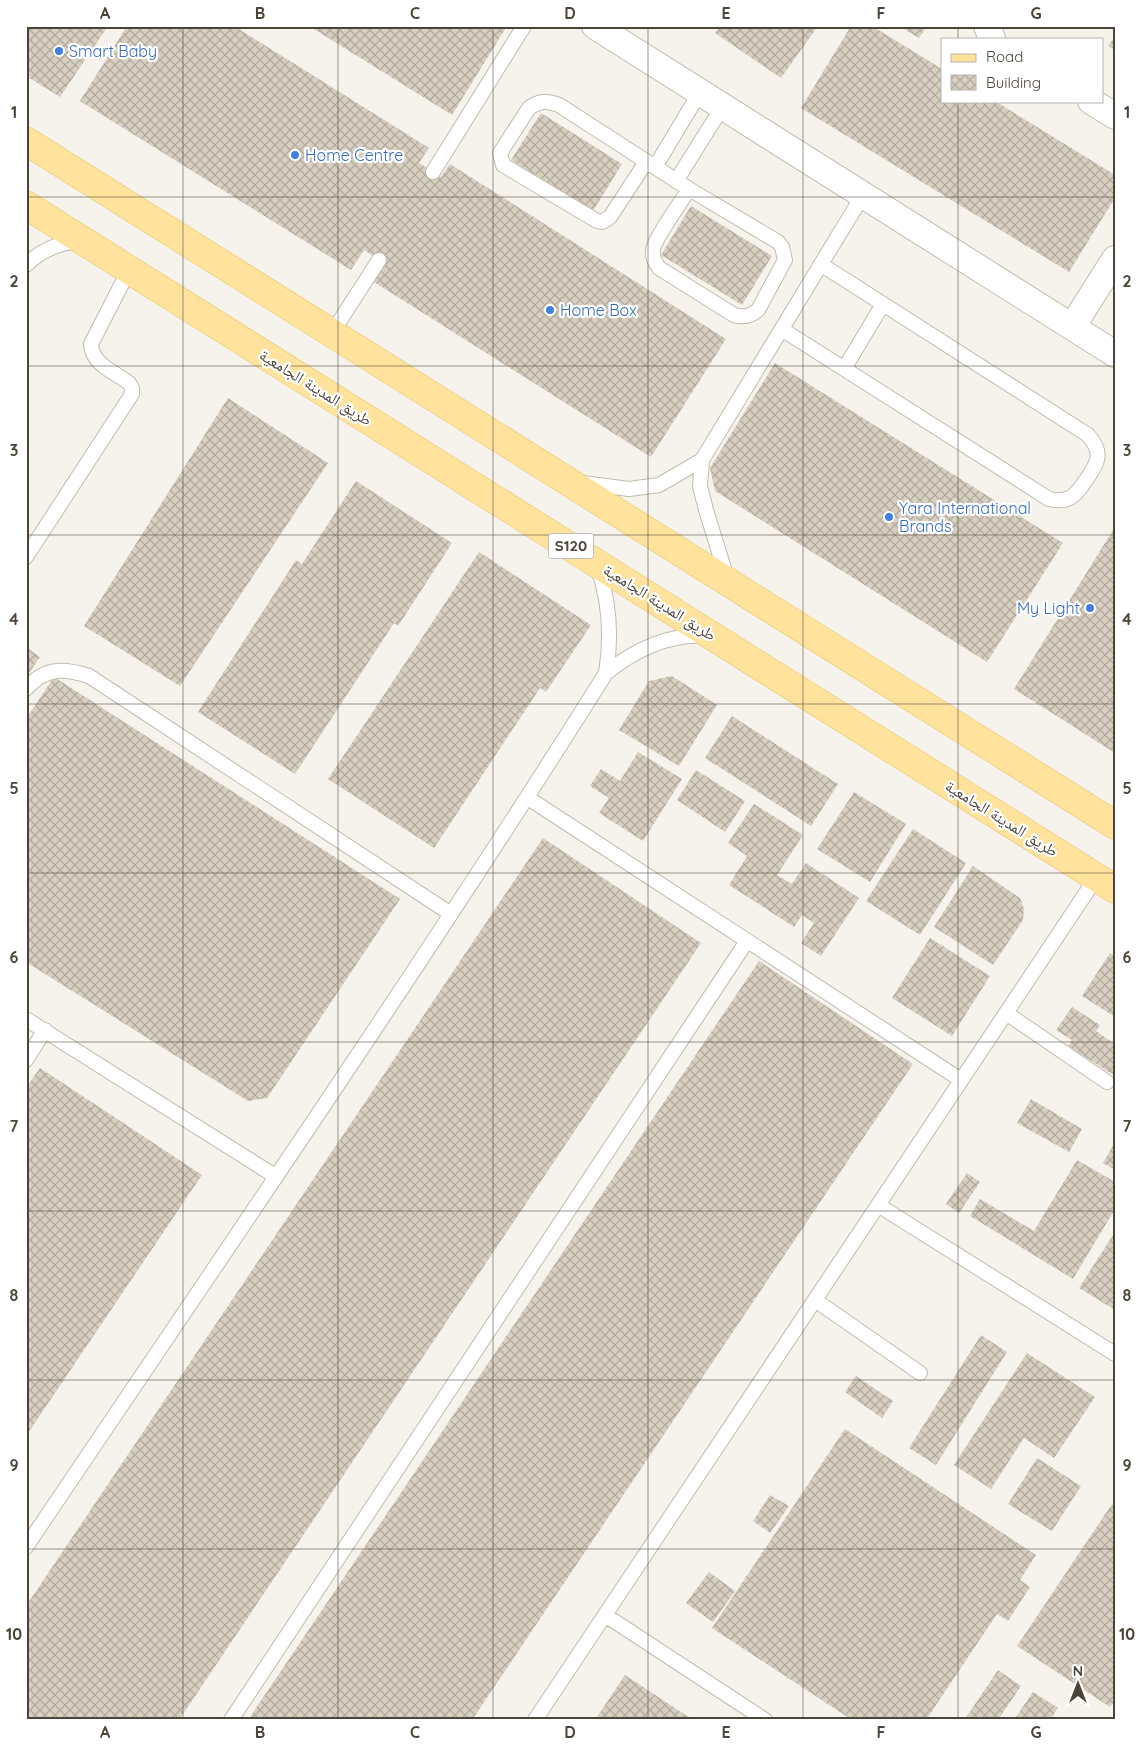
<svg xmlns="http://www.w3.org/2000/svg" width="1141" height="1746" font-family="Quicksand,'Noto Naskh Arabic',sans-serif">
  <style>
    .building { fill: url(#building-cross-hatch) }
    .lines { fill: none; stroke-linecap: round; stroke-linejoin: round }
    .lane-casing { stroke: #c2bbae; stroke-width: 16 }
    .street-casing { stroke: #c2bbae; stroke-width: 28 }
    .primary-casing { stroke: #e6c16a; stroke-width: 29 }
    .lane { stroke: #fff; stroke-width: 14 }
    .street { stroke: #fff; stroke-width: 26 }
    .primary { stroke: #ffe39c; stroke-width: 28 }
    .grid { fill: none; stroke: #4b4439; stroke-width: 1; stroke-opacity: 0.55 }
    .shop-dot { fill: #3f7fe0; stroke: #fff; stroke-width: 2 }
    .labels { text-anchor: middle; stroke-width: 4.5; stroke-linejoin: round; paint-order: stroke }
    .shield { fill: #fff; stroke: #817c74; stroke-width: 1 }
    .shield-label { font-size: 15px; font-weight: bold; fill: #4b4439 }
    .shop-label { font-size: 16px; fill: #366cbe; stroke: #fff; text-anchor: start }
    .street-label { font-size: 16px; fill: #4b4439; stroke: #fff }
    .neatline { fill: none; stroke: #4b4439; stroke-width: 2 }
    .grid-label { font-size: 16px; text-anchor: middle; font-weight: bold; fill: #4b4439 }
  </style>
  <defs>
    <pattern id="building-cross-hatch" width="8" height="8" patternUnits="userSpaceOnUse" patternTransform="scale(1.25)"><rect width="8" height="8" fill="#d8cfc1"/><path d="M0 0l8 8M0 8l8-8" fill="none" stroke="#b1aa9e"/></pattern>
  </defs>
  <rect width="100%" height="100%" fill="#f6f3ec"/>
  <!-- building -->
  <path class="building" d="M 26,26 L 108,26 L 60,97 L 26,76 Z
    M 127,26 L 234,26 L 429,148 L 419,163 L 441,177 L 450,164 L 726,339 L 651,457 L 374,282 L 385,264 L 364,250 L 351,270 L 80,101 Z
    M 309,26 L 507,26 L 452,115 Z
    M 720,26 L 818,26 L 781,78 L 715,33 Z
    M 851,26 L 872,26 L 942,69 L 942,101 L 995,101 L 1115,175 L 1115,198 L 1069,272 L 801,108 Z
    M 899,26 L 927,26 L 919,38 Z
    M 1115,36 L 1115,50 L 1108,46 Z
    M 541,113 L 622,164 L 593,211 L 511,160 Z
    M 691,206 L 772,256 L 742,305 L 661,255 Z
    M 775,363 L 1063,543 L 987,662 L 715,491 L 710,468 Z
    M 228,398 L 328,463 L 180,686 L 84,626 Z
    M 356,481 L 452,543 L 398,626 L 394,623 L 295,774 L 198,712 L 296,560 L 302,564 Z
    M 1115,527 L 1115,753 L 1014,689 Z
    M 479,552 L 591,625 L 546,692 L 540,688 L 434,848 L 328,779 Z
    M 26,647 L 40,657 L 26,677 Z
    M 672,676 L 717,705 L 679,766 L 619,730 L 649,681 Z
    M 54,677 L 400,899 L 267,1098 L 248,1101 L 26,962 L 26,719 Z
    M 732,716 L 838,784 L 811,826 L 705,758 Z
    M 638,752 L 682,779 L 643,841 L 599,813 L 609,798 L 590,786 L 601,769 L 620,781 Z
    M 696,770 L 745,801 L 725,832 L 677,800 Z
    M 854,792 L 906,824 L 870,882 L 817,849 Z
    M 754,804 L 803,835 L 777,875 L 792,884 L 806,863 L 859,898 L 821,956 L 801,943 L 814,923 L 802,915 L 794,927 L 729,885 L 747,856 L 728,843 Z
    M 913,829 L 966,863 L 920,935 L 866,901 Z
    M 543,838 L 701,943 L 179,1720 L 26,1720 L 26,1606 Z
    M 973,866 L 1020,898 L 1024,909 L 1023,920 L 993,965 L 934,927 Z
    M 930,938 L 990,976 L 952,1036 L 892,998 Z
    M 1110,953 L 1115,956 L 1115,1017 L 1082,996 Z
    M 759,961 L 913,1064 L 472,1720 L 248,1720 Z
    M 1072,1007 L 1100,1025 L 1096,1031 L 1115,1044 L 1115,1076 L 1068,1046 L 1072,1040 L 1056,1030 Z
    M 40,1068 L 202,1175 L 26,1436 L 26,1088 Z
    M 1031,1099 L 1082,1129 L 1069,1152 L 1017,1123 Z
    M 1115,1142 L 1115,1170 L 1103,1163 Z
    M 1077,1160 L 1115,1182 L 1115,1209 L 1073,1279 L 970,1216 L 980,1199 L 1034,1231 Z
    M 967,1173 L 980,1182 L 959,1213 L 946,1204 Z
    M 1115,1232 L 1115,1310 L 1079,1288 Z
    M 981,1335 L 1007,1352 L 936,1465 L 909,1448 Z
    M 1027,1353 L 1095,1397 L 1054,1458 L 1024,1438 L 991,1489 L 954,1465 Z
    M 856,1376 L 893,1401 L 882,1418 L 845,1392 Z
    M 845,1429 L 1036,1555 L 1020,1580 L 1030,1587 L 1008,1621 L 997,1614 L 926,1720 L 852,1720 L 712,1628 Z
    M 1037,1458 L 1081,1486 L 1052,1531 L 1008,1504 Z
    M 770,1495 L 789,1506 L 770,1533 L 753,1521 Z
    M 1112,1504 L 1115,1506 L 1115,1701 L 1110,1707 L 1017,1646 Z
    M 709,1572 L 735,1591 L 713,1622 L 686,1603 Z
    M 998,1670 L 1021,1686 L 998,1720 L 967,1720 L 965,1719 Z
    M 625,1675 L 693,1720 L 595,1720 Z
    M 1033,1692 L 1058,1708 L 1050,1720 L 1014,1720 Z"/>
  <g class="lines">
    <!-- lane casing -->
    <g class="lane-casing">
      <path id="lane" d="M 646,162 L 610,217 L 602,222 L 597,221 L 508,168 L 503,165 L 500,153 L 529,108 C 539,101 547,100 559,105 L 689,189 L 778,242 L 782,247 L 785,260 L 758,310 C 751,316 744,318 734,315 L 659,268 C 655,262 652,258 653,250 C 654,239 682,201 689,189
        M 655,167 L 700,92
        M 433,172 L 524,26
        M 676,181 L 723,106
        M 26,265 C 41,250 59,243 79,241
        M 783,330 L 1049,499 C 1069,504 1076,495 1086,480 C 1098,463 1104,453 1088,435 L 822,265
        M 332,333 L 379,260
        M 844,369 L 883,304
        M 583,483 L 629,489 L 659,485 L 702,460
        M 26,557 L 132,394 L 132,388 L 129,383 C 115,372 92,365 91,344 L 129,270
        M 598,568 C 610,603 612,636 606,673
        M 727,578 L 706,510 L 700,486 L 702,460 L 863,195
        M 26,689 C 45,667 63,668 89,676 L 451,914
        M 528,798 L 961,1080
        M 1006,1013 L 1107,1082
        M 26,1019 L 275,1176
        M 26,1060 L 45,1030
        M 878,1205 L 1115,1354
        M 815,1300 L 920,1373
        M 26,1547 C 221,1257 420,969 606,673 C 635,650 667,634 704,636
        M 605,1615 L 765,1720
        M 231,1720 L 747,941
        M 535,1720 L 1096,878"/>
    </g>
    <!-- street casing -->
    <g class="street-casing">
      <path id="street" d="M 595,26 L 1115,354
        M 987,26 L 992,39
        M 1091,101 L 1115,116
        M 1072,327 L 1115,259"/>
    </g>
    <!-- primary casing -->
    <g class="primary-casing">
      <path id="primary" d="M 26,141 L 1115,825
        M 26,205 L 1115,889"/>
    </g>
    <!-- lane -->
    <use href="#lane" class="lane"/>
    <!-- street -->
    <use href="#street" class="street"/>
    <!-- primary -->
    <use href="#primary" class="primary"/>
  </g>
  <!-- grid -->
  <path class="grid" d="M 183,26 L 183,1720M 338,26 L 338,1720M 493,26 L 493,1720M 648,26 L 648,1720M 803,26 L 803,1720M 958,26 L 958,39M 958,101 L 958,1720M 26,197 L 1115,197M 26,366 L 1115,366M 26,535 L 1115,535M 26,704 L 1115,704M 26,873 L 1115,873M 26,1042 L 1115,1042M 26,1211 L 1115,1211M 26,1380 L 1115,1380M 26,1549 L 1115,1549"/>
  <!-- markers -->
  <g class="shop-dot">
    <circle cx="59" cy="51" r="5"/>
    <circle cx="295" cy="155" r="5"/>
    <circle cx="550" cy="310" r="5"/>
    <circle cx="889" cy="517" r="5"/>
    <circle cx="1090" cy="608" r="5"/>
  </g>
  <g class="labels">
    <!-- shield labels -->
    <rect class="shield" x="548.5" y="533.5" width="45" height="25" rx="4"/>
    <g class="shield-label">
      <text x="571" y="551">S120</text>
    </g>
    <!-- shop labels -->
    <g class="shop-label">
      <text x="69" y="57">Smart Baby</text>
      <text x="305" y="161">Home Centre</text>
      <text x="560" y="316">Home Box</text>
      <text x="899" y="514">Yara International<tspan x="899" dy="18">Brands</tspan></text>
      <text x="1080" y="614" text-anchor="end">My Light</text>
    </g>
    <!-- street labels -->
    <g class="street-label">
      <text transform="translate(316 387) rotate(32)" y="6">طريق المدينة الجامعية</text>
      <text transform="translate(660 602) rotate(32)" y="6">طريق المدينة الجامعية</text>
      <text transform="translate(1002 818) rotate(32)" y="6">طريق المدينة الجامعية</text>
    </g>
  </g>
  <!-- border -->
  <rect width="1141" height="1746" fill="none" stroke="#ffffff" stroke-width="55"/>
  <!-- legend -->
  <rect x="941" y="38" width="162" height="65" fill="#ffffff" stroke="#b7b4b0"/>
  <rect x="951" y="54" width="25" height="8" fill="#ffe39c" stroke="#b7b4b0"/>
  <text x="986" y="62" font-size="15" fill="#4b4439">Road</text>
  <rect x="951" y="75" width="25" height="15" fill="url(#building-cross-hatch)" stroke="#b7b4b0"/>
  <text x="986" y="88" font-size="15" fill="#4b4439">Building</text>
  <!-- north arrow -->
  <g transform="translate(1078 1684)" stroke="#ffffff" stroke-width="4" paint-order="stroke">
  <path d="M0-4L9 19L0 12L-9 19Z" fill="#4b4439"/>
  <text y="-8" font-size="14" font-weight="bold" text-anchor="middle" fill="#4b4439">N</text>
  </g>
  <rect x="28" y="28" width="1086" height="1690" class="neatline"/>
  <g class="grid-label">
    <text x="105" y="19">A</text>
    <text x="260" y="19">B</text>
    <text x="415" y="19">C</text>
    <text x="570" y="19">D</text>
    <text x="726" y="19">E</text>
    <text x="881" y="19">F</text>
    <text x="1036" y="19">G</text>
    <text x="14" y="118">1</text>
    <text x="1127" y="118">1</text>
    <text x="14" y="287">2</text>
    <text x="1127" y="287">2</text>
    <text x="14" y="456">3</text>
    <text x="1127" y="456">3</text>
    <text x="14" y="625">4</text>
    <text x="1127" y="625">4</text>
    <text x="14" y="794">5</text>
    <text x="1127" y="794">5</text>
    <text x="14" y="963">6</text>
    <text x="1127" y="963">6</text>
    <text x="14" y="1132">7</text>
    <text x="1127" y="1132">7</text>
    <text x="14" y="1301">8</text>
    <text x="1127" y="1301">8</text>
    <text x="14" y="1471">9</text>
    <text x="1127" y="1471">9</text>
    <text x="14" y="1640">10</text>
    <text x="1127" y="1640">10</text>
    <text x="105" y="1738">A</text>
    <text x="260" y="1738">B</text>
    <text x="415" y="1738">C</text>
    <text x="570" y="1738">D</text>
    <text x="726" y="1738">E</text>
    <text x="881" y="1738">F</text>
    <text x="1036" y="1738">G</text>
  </g>
</svg>
